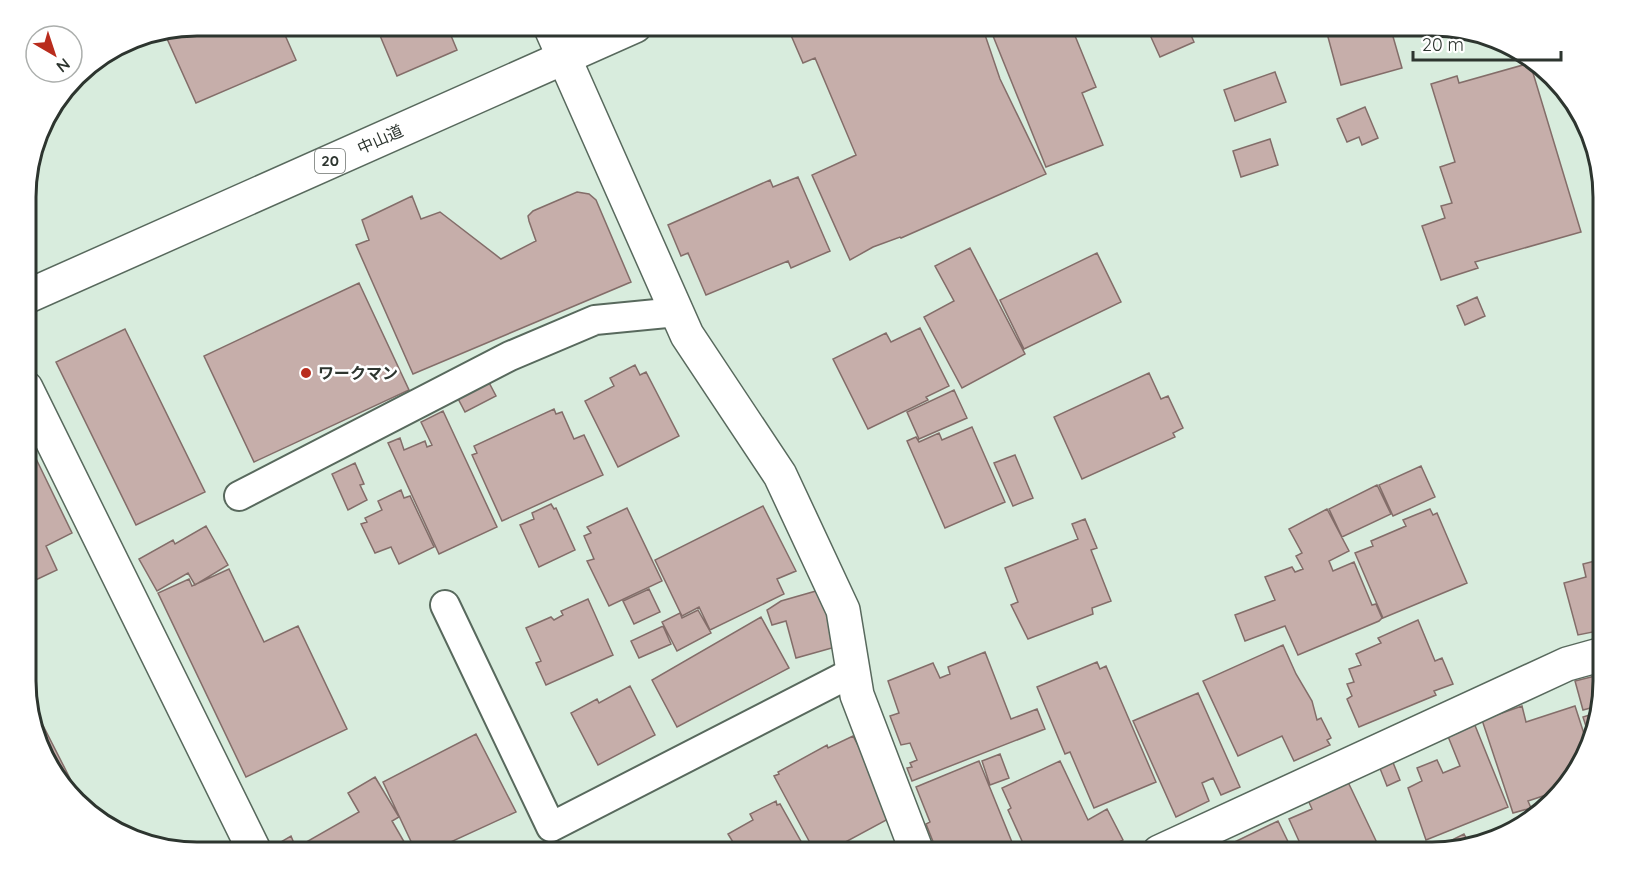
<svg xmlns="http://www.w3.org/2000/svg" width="1629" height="878" font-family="Quicksand,'Noto Sans JP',sans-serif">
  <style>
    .building { fill: #c6aeaa; stroke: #836d69; stroke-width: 1.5 }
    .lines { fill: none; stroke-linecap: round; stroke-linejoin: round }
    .lane-casing { stroke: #58695d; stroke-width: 32 }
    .street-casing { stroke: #58695d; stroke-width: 36 }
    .highway-casing { stroke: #58695d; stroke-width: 36 }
    .lane { stroke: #fff; stroke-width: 28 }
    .street { stroke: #fff; stroke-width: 33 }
    .highway { stroke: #fff; stroke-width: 33 }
    .poi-dot { fill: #b92c1d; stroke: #fff; stroke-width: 2 }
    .labels { text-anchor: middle; stroke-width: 5; stroke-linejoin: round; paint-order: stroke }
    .shield { fill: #fff; stroke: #6c726d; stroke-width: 1.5 }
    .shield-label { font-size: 15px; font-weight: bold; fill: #2d352f }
    .street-label { font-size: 16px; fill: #2d352f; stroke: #fff }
    .poi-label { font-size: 16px; font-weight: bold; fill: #2d352f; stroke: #fff; text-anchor: start }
    .rim { fill: none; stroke: #2d352f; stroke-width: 3 }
  </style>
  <rect width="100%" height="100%" fill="#d8ecdd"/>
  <!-- building -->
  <path class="building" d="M 197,26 L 281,26 L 296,60 L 196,103 L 164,32 Z
    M 376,26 L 447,26 L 457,50 L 397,76 Z
    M 787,26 L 982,26 L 1000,79 L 1046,174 L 901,238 L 900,237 L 873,247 L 850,260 L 812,175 L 856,155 L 815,58 L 803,63 Z
    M 989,26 L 1071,26 L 1096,87 L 1082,93 L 1103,145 L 1046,167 Z
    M 1172,26 L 1187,26 L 1194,42 L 1160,57 L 1150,35 Z
    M 1325,26 L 1390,26 L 1402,68 L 1341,85 Z
    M 1530,63 L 1581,232 L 1475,262 L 1478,268 L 1441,280 L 1422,226 L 1445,218 L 1441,206 L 1452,203 L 1440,167 L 1455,162 L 1431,84 L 1457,76 L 1459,83 Z
    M 1275,72 L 1286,102 L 1235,121 L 1224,90 Z
    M 1365,107 L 1378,138 L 1362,145 L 1359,137 L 1347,142 L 1337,119 Z
    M 1270,139 L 1278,165 L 1241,177 L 1233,151 Z
    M 798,177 L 830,251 L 791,268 L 788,261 L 706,295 L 688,253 L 681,256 L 668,225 L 770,180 L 773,187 Z
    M 26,189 L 35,206 L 26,211 Z
    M 577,192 L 589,194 L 596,200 L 631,282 L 413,374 L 356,245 L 369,240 L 362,220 L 412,196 L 421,219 L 440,212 L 501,259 L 536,241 L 529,221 L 528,216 L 533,211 Z
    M 970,248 L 1025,354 L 962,388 L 924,317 L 954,301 L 935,266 Z
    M 1097,253 L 1121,302 L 1024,349 L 1000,300 Z
    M 359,283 L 409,390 L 254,462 L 204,356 Z
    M 1477,297 L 1485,316 L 1465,325 L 1457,306 Z
    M 920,328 L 949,386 L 926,397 L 928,400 L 868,429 L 833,359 L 886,333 L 891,342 Z
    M 125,329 L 205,492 L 136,525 L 56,362 Z
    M 635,365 L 640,375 L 646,372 L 679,436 L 618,467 L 585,401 L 614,386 L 610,378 Z
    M 484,373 L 496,396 L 465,412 L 453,389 Z
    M 1149,373 L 1161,399 L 1168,396 L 1183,428 L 1173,433 L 1175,437 L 1082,479 L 1054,417 Z
    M 954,390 L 967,418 L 919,439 L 907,412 Z
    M 554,409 L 556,414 L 562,412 L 574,439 L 584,435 L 603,475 L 502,521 L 472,455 L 477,453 L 474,446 Z
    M 443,411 L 497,527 L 439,554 L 388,443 L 400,438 L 404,450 L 425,441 L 427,447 L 432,445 L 421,422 Z
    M 1603,426 L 1603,450 L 1595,429 Z
    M 972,427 L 1005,502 L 945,528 L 907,441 L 916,437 L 919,442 L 939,433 L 942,440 Z
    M 26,438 L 72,533 L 46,546 L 57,570 L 27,584 Z
    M 1015,455 L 1033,498 L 1013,506 L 994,463 Z
    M 355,463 L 364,484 L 360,485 L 367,500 L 348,510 L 332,474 Z
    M 1421,466 L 1435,497 L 1393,516 L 1379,485 Z
    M 1377,485 L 1391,514 L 1342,537 L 1329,509 Z
    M 401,490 L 404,498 L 410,496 L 434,547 L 399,564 L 391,547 L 375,553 L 361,524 L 367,522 L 365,518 L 382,510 L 378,501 Z
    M 551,504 L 554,509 L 556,508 L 575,550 L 539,567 L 520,525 L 534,519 L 532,513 Z
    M 763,506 L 796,571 L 777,579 L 784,594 L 710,630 L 699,607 L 682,616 L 655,560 Z
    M 627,508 L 662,581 L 609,606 L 587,561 L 594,559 L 584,536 L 591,533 L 587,527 Z
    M 1327,509 L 1349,551 L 1329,561 L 1333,571 L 1354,562 L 1372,605 L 1376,604 L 1382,618 L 1379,621 L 1298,655 L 1285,626 L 1245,641 L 1235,615 L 1275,600 L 1265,577 L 1292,567 L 1295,572 L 1303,569 L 1296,556 L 1302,553 L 1289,529 Z
    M 1430,509 L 1433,515 L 1437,513 L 1467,583 L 1383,618 L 1355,553 L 1373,546 L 1371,541 L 1406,526 L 1403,520 Z
    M 1085,519 L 1097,548 L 1091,550 L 1111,601 L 1092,608 L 1093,614 L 1028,639 L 1011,605 L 1018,602 L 1005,568 L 1078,539 L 1072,524 Z
    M 206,526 L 228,565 L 195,585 L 188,573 L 157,591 L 139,559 L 173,540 L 175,544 Z
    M 1602,553 L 1603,553 L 1603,630 L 1578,635 L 1564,583 L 1586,577 L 1583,564 L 1603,559 Z
    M 229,569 L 264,642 L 298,626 L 347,729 L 246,777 L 158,593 L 189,579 L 192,586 Z
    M 649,589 L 660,612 L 634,624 L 623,601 Z
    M 823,589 L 839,646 L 796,658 L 786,621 L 772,625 L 767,610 L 781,601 Z
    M 588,599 L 613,655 L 546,685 L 536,663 L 541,661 L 526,628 L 551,617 L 554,620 L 563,615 L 561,611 Z
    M 698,610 L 711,633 L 677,651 L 662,622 L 680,613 L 682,618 Z
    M 761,617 L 789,668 L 677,727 L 652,680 Z
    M 1418,620 L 1435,661 L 1442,658 L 1453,684 L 1434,691 L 1436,695 L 1359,727 L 1347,699 L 1352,696 L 1347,684 L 1354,682 L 1349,669 L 1361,665 L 1356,654 L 1381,643 L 1378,638 Z
    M 663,626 L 671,644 L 639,658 L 631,641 Z
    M 1283,645 L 1296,674 L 1312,701 L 1317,720 L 1321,718 L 1331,738 L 1327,740 L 1330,745 L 1294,761 L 1282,736 L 1238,756 L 1203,681 Z
    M 985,652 L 1011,719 L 1037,709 L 1045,729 L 912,781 L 907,768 L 912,767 L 910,763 L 917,760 L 910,743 L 901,745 L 890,716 L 899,713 L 888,681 L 933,663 L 940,678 L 950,674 L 948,667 Z
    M 1097,662 L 1100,669 L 1106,666 L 1156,782 L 1094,808 L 1070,752 L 1065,754 L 1037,687 Z
    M 1603,674 L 1598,706 L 1583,710 L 1575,681 Z
    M 630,686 L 655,735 L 598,765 L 571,713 L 597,699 L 599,703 Z
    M 1198,693 L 1240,787 L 1221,795 L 1213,778 L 1202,783 L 1209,801 L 1176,817 L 1133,721 Z
    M 29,698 L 81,800 L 55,776 L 27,704 L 27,699 Z
    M 1522,706 L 1526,722 L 1575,706 L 1588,746 L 1586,757 L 1555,792 L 1528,801 L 1531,808 L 1513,813 L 1482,720 Z
    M 1596,713 L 1590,739 L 1583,717 Z
    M 1474,723 L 1508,807 L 1426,840 L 1408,788 L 1422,781 L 1417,768 L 1437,760 L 1443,773 L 1460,766 L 1447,734 Z
    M 476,734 L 516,812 L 429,852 L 416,852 L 383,782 Z
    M 853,736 L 884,794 L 892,817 L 827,852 L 815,852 L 774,776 L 779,774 L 778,772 L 827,745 L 828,748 Z
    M 1000,754 L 1009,778 L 990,785 L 982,761 Z
    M 1392,760 L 1400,780 L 1387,786 L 1379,766 Z
    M 979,761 L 1016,852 L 943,852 L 941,847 L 936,849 L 926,824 L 930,822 L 916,787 Z
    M 1060,761 L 1088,820 L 1107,809 L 1123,840 L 1099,852 L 1090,852 L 1089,850 L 1084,852 L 1027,852 L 1008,810 L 1011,808 L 1002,788 Z
    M 375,777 L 399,817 L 392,821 L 410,852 L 282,852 L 279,843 L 291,836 L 296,848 L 359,812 L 348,793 Z
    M 1348,782 L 1379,847 L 1367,852 L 1304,852 L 1289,819 L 1312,809 L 1308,800 Z
    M 776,801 L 777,805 L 780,804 L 807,852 L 739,852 L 728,834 L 753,820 L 750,814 Z
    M 1278,821 L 1293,852 L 1214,852 Z
    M 1464,834 L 1469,843 L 1443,852 L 1428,852 Z
    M 717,844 L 722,852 L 701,852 Z"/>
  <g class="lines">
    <!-- lane casing -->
    <g class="lane-casing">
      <path id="lane" d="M 239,496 L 510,356 L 595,320 L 677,312
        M 445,605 L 551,827 L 853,672"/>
    </g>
    <!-- street casing -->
    <g class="street-casing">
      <path id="street" d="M 550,26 L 687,335 L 780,475 L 843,610 L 857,695 L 917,852
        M 26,388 L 255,852
        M 1159,852 L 1567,664 L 1603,654"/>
    </g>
    <!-- highway casing -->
    <g class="highway-casing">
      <path id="highway" d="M 26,297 L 635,26"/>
    </g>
    <!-- lane -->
    <use href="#lane" class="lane"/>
    <!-- street -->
    <use href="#street" class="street"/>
    <!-- highway -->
    <use href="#highway" class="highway"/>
  </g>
  <!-- markers -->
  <circle class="poi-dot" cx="306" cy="373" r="6"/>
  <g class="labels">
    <!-- shield labels -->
    <rect class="shield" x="315" y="149" width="30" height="24" rx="4.5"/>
    <g class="shield-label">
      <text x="330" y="166">20</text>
    </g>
    <!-- street labels -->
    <g class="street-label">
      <text transform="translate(380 139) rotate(-24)" y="6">中山道</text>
    </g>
    <!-- poi labels -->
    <g class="poi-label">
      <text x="318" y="379">ワークマン</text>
    </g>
  </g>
  <!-- crop -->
  <path d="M0 0H1629V878H0ZM197 36H1432A161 161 0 0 1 1593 197V681A161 161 0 0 1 1432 842H197A161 161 0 0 1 36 681V197A161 161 0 0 1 197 36Z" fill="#fff" fill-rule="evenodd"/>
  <path class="rim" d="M197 36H1432A161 161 0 0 1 1593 197V681A161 161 0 0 1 1432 842H197A161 161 0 0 1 36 681V197A161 161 0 0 1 197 36Z"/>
  <!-- north arrow -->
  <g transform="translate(54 54) rotate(141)"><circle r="28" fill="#ffffff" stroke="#abaeac" stroke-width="1.5"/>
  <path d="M0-4.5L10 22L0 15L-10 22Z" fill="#b92c1d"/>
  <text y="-9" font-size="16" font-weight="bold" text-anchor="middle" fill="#2d352f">N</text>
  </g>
  <!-- scale -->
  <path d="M1413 51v9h148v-9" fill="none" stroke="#2d352f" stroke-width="3"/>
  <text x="1422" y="51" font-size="18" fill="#2d352f" stroke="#ffffff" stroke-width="4.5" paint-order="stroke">20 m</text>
</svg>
